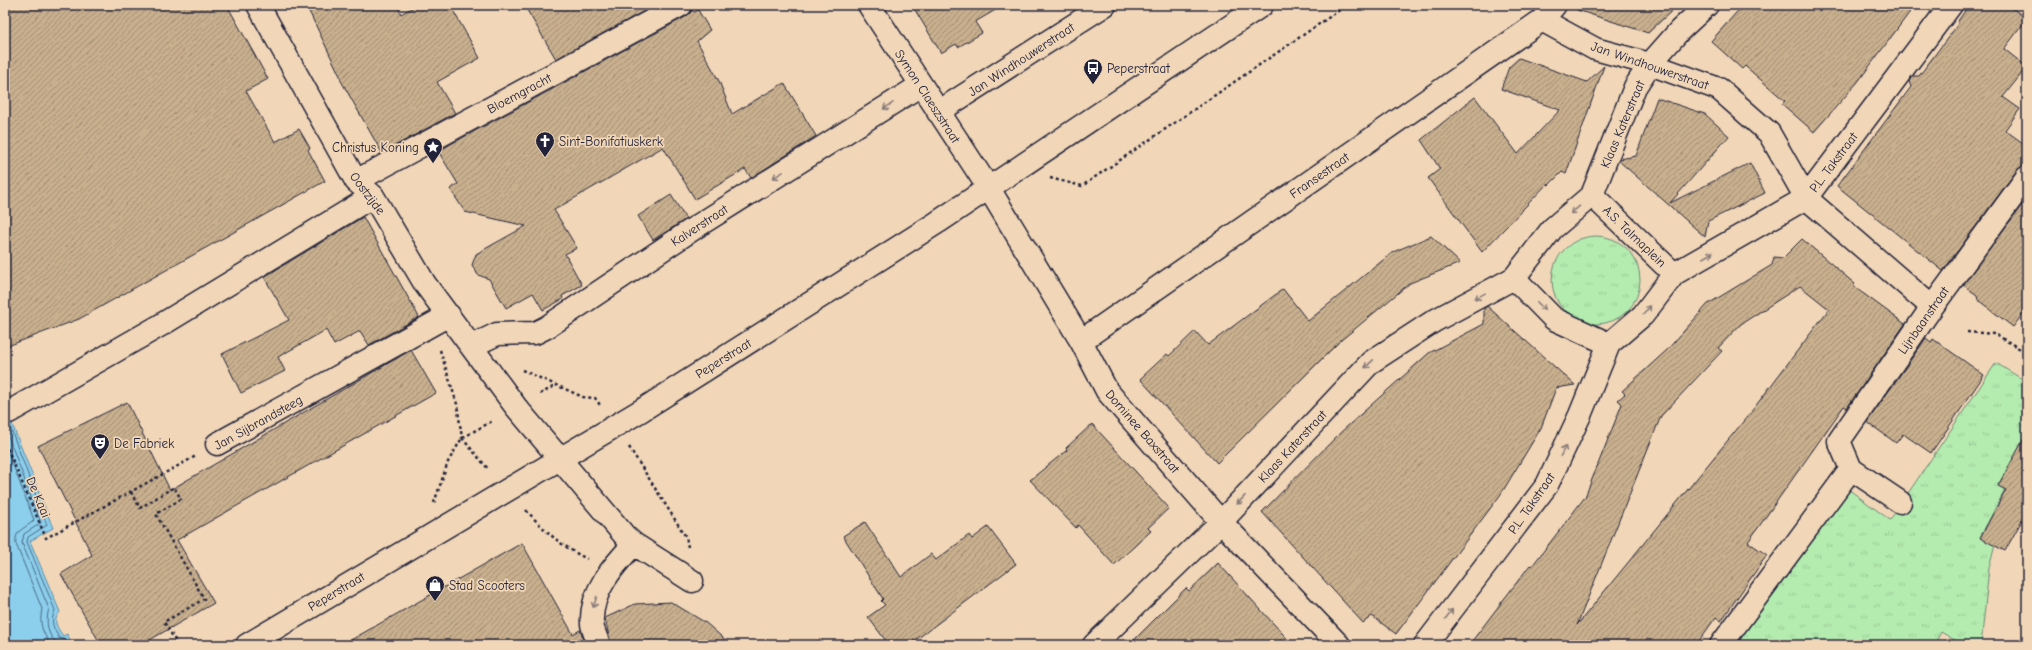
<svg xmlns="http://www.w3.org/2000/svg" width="2032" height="650" font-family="'Comic Neue',sans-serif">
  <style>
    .grass { fill: url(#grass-tufts); stroke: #6b8775 }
    .water { fill: #8bcfec; stroke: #618aa5 }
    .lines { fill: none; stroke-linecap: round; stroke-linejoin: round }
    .shore { stroke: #4c6782; stroke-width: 1 }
    .building { fill: url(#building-hatch); stroke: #22223b; fill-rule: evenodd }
    .minor-casing { stroke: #22223b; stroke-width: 25 }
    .path { stroke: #22223b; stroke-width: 2.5; stroke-dasharray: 3 3; stroke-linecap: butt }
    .minor { stroke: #f1d7b8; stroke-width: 22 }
    .oneway { stroke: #8a7c7a }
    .labels { text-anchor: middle; stroke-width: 3.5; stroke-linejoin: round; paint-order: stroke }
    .street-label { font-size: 13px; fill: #22223b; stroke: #f1d7b8 }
    .poi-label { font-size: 13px; fill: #22223b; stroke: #f1d7b8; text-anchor: start }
  </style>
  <defs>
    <pattern id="grass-tufts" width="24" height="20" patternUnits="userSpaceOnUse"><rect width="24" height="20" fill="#b4ecaf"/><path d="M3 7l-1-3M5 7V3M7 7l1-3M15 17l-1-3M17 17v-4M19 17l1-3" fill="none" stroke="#9aca97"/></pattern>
    <pattern id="building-hatch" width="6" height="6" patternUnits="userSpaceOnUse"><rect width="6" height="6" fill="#c8af8d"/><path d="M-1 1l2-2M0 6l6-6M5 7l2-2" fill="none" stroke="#a28e74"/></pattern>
  </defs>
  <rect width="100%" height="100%" fill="#f1d7b8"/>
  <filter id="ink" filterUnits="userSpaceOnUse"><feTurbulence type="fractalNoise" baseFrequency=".025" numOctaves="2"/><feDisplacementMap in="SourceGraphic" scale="8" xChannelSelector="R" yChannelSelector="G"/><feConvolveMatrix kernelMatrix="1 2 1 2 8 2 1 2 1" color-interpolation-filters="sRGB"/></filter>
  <g filter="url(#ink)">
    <!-- grass -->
    <path class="grass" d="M1552 280a44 44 0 1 1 88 0a44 44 0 1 1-88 0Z
      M 1996,363 L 2027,382 L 2027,454 L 2022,463 L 2011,462 L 1998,485 L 2005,490 L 1980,537 L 1995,545 L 1989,568 L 1981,645 L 1963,645 L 1941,632 L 1934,645 L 1732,645 L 1844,486 L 1890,520 Z"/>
    <!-- water -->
    <path class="water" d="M 5,406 L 53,528 L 30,541 L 60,612 C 52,621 57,627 63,636 L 67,634 L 73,645 L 5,645 Z"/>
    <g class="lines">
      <!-- shore -->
      <path class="shore" d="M 9,424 L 47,525 L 28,537 L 27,542 L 55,610 C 50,622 53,627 59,638 L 66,640 L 69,645
        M 5,428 L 41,523 L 24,534 L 22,543 L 49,609 C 45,621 47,641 62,645
        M 5,444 L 34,520 C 26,529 14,529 16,544 L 42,609 C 39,624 42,632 51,645"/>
    </g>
    <!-- building -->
    <path class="building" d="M 5,5 L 227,5 L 268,79 L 246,91 L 275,142 L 299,129 L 310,148 L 308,150 L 325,181 L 79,319 L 5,347 Z
      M 306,5 L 397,5 L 401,14 L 417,5 L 450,5 L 480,58 L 437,82 L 455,113 L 382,153 L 340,79 L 341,78 Z
      M 524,5 L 655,5 L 556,59 Z
      M 912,5 L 1004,5 L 975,22 L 982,33 L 958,47 L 956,44 L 941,53 Z
      M 1578,5 L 1678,5 L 1648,33 L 1577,10 Z
      M 1743,5 L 1915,5 L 1857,83 L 1814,132 L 1782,104 L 1785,101 L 1745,66 L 1742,69 L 1711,41 Z
      M 1969,5 L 2008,5 L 2027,19 L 2004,49 L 2027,67 L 2003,97 L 2020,109 L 2005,130 L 2027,146 L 2027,165 L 2017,170 L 1943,271 L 1837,186 L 1911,87 L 1909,81 L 1913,76 L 1919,76 L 1958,24 L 1958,21 Z
      M 692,10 L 694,12 L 698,10 L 710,30 L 697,41 L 719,81 L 732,114 L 784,83 L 816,136 L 751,178 L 745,169 L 695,199 L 663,147 L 554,210 L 577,248 L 565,254 L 582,285 L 562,296 L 563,299 L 543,310 L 533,293 L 506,308 L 489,279 L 478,275 L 472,265 L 476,254 L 526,226 L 465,212 L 450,189 L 458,184 L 438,151 L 687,16 Z
      M 1519,58 L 1587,82 L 1604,66 L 1566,174 L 1562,172 L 1549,185 L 1547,184 L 1482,252 L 1428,178 L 1440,169 L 1421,140 L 1475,97 L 1518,154 L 1560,110 L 1501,89 L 1509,67 Z
      M 1657,98 L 1705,114 L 1729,136 L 1670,203 L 1750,163 L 1765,193 L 1708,221 L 1705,237 L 1619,161 L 1620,159 L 1636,156 Z
      M 671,195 L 686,219 L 653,240 L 638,216 Z
      M 2027,198 L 2027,308 L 2013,327 L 1978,300 L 1977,295 L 1963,285 Z
      M 363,217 L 419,317 L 369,345 L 360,331 L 334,345 L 326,330 L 278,357 L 285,371 L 241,393 L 222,354 L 289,320 L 264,277 Z
      M 1431,236 L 1460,263 L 1410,283 L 1356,328 L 1340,341 L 1217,463 L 1140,379 L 1167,354 L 1169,356 L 1195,331 L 1208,345 L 1283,289 L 1308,321 L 1393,252 Z
      M 1802,239 L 1855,284 L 1853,286 L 1905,324 L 1847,408 L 1844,406 L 1748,542 L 1767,555 L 1721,621 L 1716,617 L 1696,645 L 1469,645 L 1530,565 L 1532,566 L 1585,497 L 1622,404 L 1618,400 L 1625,394 L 1622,391 L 1667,350 L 1708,304 L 1772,265 L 1774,257 L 1783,258 ZM 1800,286 L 1829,309 L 1751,412 L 1577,625 L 1661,416 L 1722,351 L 1718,348 L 1741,324 Z
      M 1487,306 L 1575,385 L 1556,388 L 1541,428 L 1501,494 L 1396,634 L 1372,616 L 1363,623 L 1262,512 L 1341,432 L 1429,353 L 1484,324 L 1484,308 Z
      M 1926,338 L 1931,342 L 1933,339 L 1984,375 L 1931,453 L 1903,434 L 1896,443 L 1867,422 Z
      M 411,350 L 436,393 L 177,540 L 214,603 L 141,645 L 101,645 L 61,574 L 92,555 L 38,446 L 127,402 L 170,490 Z
      M 1092,424 L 1169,508 L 1148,528 L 1151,531 L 1114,565 L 1078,525 L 1076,528 L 1030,480 L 1067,450 L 1066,448 Z
      M 2027,433 L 2027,511 L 2005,551 L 1980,538 L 2006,490 L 1998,486 Z
      M 865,522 L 901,577 L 931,554 L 936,560 L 969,535 L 972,539 L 988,527 L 1016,564 L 909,645 L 889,645 L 868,617 L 885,605 L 881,601 L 883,599 L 843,536 Z
      M 522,543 L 573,634 L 580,630 L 586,645 L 342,645 Z
      M 1218,563 L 1293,645 L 1129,645 L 1186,588 L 1189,591 Z
      M 671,602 L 706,623 L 731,645 L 611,645 L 605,618 L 635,604 Z"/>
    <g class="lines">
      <!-- minor casing -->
      <g class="minor-casing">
        <path id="minor" d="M 258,5 L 356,181 L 373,196 L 425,284 L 516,407 L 625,536 L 634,544 L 692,581
          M 869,5 L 988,187 L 1081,341 L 1107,391 L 1221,522 L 1339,645
          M 1542,20 L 1595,49 L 1650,64 L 1719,89 L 1769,133 L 1806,198 L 1932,307
          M 938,112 L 1105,5
          M 356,181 L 681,5
          M 1592,195 L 1635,87 L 1650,64 L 1680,30 L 1707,5
          M 1514,278 L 1554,319 L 1609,344 L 1643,315 L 1674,274 L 1806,198 L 1951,5
          M 1081,341 L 1542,20 L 1555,5
          M 472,346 L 497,334 L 535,333 L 547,327 L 699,225 L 921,85
          M 9,412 L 161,325 L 373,196
          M 217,444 L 449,315
          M 1851,469 L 1900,502
          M 247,645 L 642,410 L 938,222 L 1262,5
          M 599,645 C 597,639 593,631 592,624 C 590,592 613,566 634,544
          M 1094,645 L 1221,522 L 1371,362 L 1434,321 L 1514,278 L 1552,229 L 1592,195 L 1674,274
          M 1425,645 L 1547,485 L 1580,415 L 1609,344
          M 1721,645 L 1851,469 L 1839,441 L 1932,307 L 2027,177"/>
      </g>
      <!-- path -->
      <path class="path" d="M 1050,178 L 1082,186 L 1347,5
        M 1967,332 L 1995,334 L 2027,353
        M 440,350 L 457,404 L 462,438
        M 522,370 L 583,397 L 595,398 L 600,405
        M 540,394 L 555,386
        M 462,438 L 489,470
        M 5,443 L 46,538 L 196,456
        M 629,447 L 686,537 L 688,547
        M 131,492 L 140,508 L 174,487 L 181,499 L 156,514 L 204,599 L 164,622 L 178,645
        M 434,503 L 448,462 L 462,438 L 494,420
        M 526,510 C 547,533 560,545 587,559"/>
      <!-- minor -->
      <use href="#minor" class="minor"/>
    </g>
    <!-- one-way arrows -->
    <defs><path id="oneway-shaft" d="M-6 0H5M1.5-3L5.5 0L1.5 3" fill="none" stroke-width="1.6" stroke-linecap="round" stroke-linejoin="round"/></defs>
    <g class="oneway">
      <use href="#oneway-shaft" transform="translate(888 106) rotate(148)"/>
      <use href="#oneway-shaft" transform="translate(778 175) rotate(148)"/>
      <use href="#oneway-shaft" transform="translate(1575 210) rotate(140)"/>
      <use href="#oneway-shaft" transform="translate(1708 255) rotate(-30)"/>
      <use href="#oneway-shaft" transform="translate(1480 296) rotate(151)"/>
      <use href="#oneway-shaft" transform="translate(1541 306) rotate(46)"/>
      <use href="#oneway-shaft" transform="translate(1647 310) rotate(-52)"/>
      <use href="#oneway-shaft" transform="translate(1369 364) rotate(137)"/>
      <use href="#oneway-shaft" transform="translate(1563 451) rotate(-64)"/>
      <use href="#oneway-shaft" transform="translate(1241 500) rotate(133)"/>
      <use href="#oneway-shaft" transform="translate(595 602) rotate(108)"/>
      <use href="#oneway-shaft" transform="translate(1449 614) rotate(-53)"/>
    </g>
  </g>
  <!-- icons -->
  <defs>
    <g id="bus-pin" transform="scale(1)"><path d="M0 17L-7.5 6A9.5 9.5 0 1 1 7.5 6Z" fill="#22223b" stroke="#f1d7b8"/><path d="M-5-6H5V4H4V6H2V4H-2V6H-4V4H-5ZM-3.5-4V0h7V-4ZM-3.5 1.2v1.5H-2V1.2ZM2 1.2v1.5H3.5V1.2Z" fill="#fff"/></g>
    <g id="church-pin" transform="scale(1)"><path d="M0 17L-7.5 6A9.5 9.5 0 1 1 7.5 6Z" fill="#22223b" stroke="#f1d7b8"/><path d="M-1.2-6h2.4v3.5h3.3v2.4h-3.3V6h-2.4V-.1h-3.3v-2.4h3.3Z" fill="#fff"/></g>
    <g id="sight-pin" transform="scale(1)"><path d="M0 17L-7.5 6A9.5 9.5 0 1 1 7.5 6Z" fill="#22223b" stroke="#f1d7b8"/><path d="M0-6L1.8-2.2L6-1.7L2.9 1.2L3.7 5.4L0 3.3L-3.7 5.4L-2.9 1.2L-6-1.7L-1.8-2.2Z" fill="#fff"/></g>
    <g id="theatre-pin" transform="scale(1)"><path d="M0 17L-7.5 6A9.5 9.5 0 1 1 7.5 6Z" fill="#22223b" stroke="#f1d7b8"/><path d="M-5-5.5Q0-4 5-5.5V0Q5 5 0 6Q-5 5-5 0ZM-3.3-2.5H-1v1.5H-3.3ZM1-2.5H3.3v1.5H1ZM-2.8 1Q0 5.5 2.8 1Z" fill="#fff"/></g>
    <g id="shop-pin" transform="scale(1)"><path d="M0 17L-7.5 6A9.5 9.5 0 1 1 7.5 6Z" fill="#22223b" stroke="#f1d7b8"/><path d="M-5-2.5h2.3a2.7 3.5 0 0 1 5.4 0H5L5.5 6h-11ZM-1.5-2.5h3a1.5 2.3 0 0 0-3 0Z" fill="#fff"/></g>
  </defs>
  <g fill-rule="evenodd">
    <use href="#bus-pin" x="1093" y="68"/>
    <use href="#church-pin" x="545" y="141"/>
    <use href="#sight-pin" x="433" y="147"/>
    <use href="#theatre-pin" x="100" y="443"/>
    <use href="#shop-pin" x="435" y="585"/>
  </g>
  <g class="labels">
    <!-- street labels -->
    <g class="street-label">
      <text transform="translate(1021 59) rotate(-33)" y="5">Jan Windhouwerstraat</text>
      <text transform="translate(1650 65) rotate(19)" y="5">Jan Windhouwerstraat</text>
      <text transform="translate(519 93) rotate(-28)" y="5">Bloemgracht</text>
      <text transform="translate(928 96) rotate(57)" y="5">Symon Claeszstraat</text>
      <text transform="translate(1622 124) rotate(-67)" y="5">Klaas Katerstraat</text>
      <text transform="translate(1833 162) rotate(-53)" y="5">P.L. Takstraat</text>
      <text transform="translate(1319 175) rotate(-35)" y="5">Fransestraat</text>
      <text transform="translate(368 193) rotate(53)" y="5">Oostzijde</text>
      <text transform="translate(699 225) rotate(-33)" y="5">Kalverstraat</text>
      <text transform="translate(1635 236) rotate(44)" y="5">A.S. Talmaplein</text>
      <text transform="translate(1923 320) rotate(-55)" y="5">Lijnbaanstraat</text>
      <text transform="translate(723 358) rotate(-32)" y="5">Peperstraat</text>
      <text transform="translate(258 422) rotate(-29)" y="5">Jan Sijbrandsteeg</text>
      <text transform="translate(1143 431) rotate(49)" y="5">Dominee Baxstraat</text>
      <text transform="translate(1292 446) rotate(-47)" y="5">Klaas Katerstraat</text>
      <text transform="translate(39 497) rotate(67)" y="5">De Kaai</text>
      <text transform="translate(1531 503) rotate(-55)" y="5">P.L. Takstraat</text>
      <text transform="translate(336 591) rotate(-31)" y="5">Peperstraat</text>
    </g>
    <!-- poi labels -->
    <g class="poi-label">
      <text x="1107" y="73">Peperstraat</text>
      <text x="559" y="146">Sint-Bonifatiuskerk</text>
      <text x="419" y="152" text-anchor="end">Christus Koning</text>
      <text x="114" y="448">De Fabriek</text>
      <text x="449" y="590">Stad Scooters</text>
    </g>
  </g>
  <!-- margin -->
  <rect width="2032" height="650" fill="none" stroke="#f1d7b8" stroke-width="20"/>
  <rect x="10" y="10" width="2012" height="630" fill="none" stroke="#22223b" stroke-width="1.5" filter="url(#ink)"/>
</svg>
